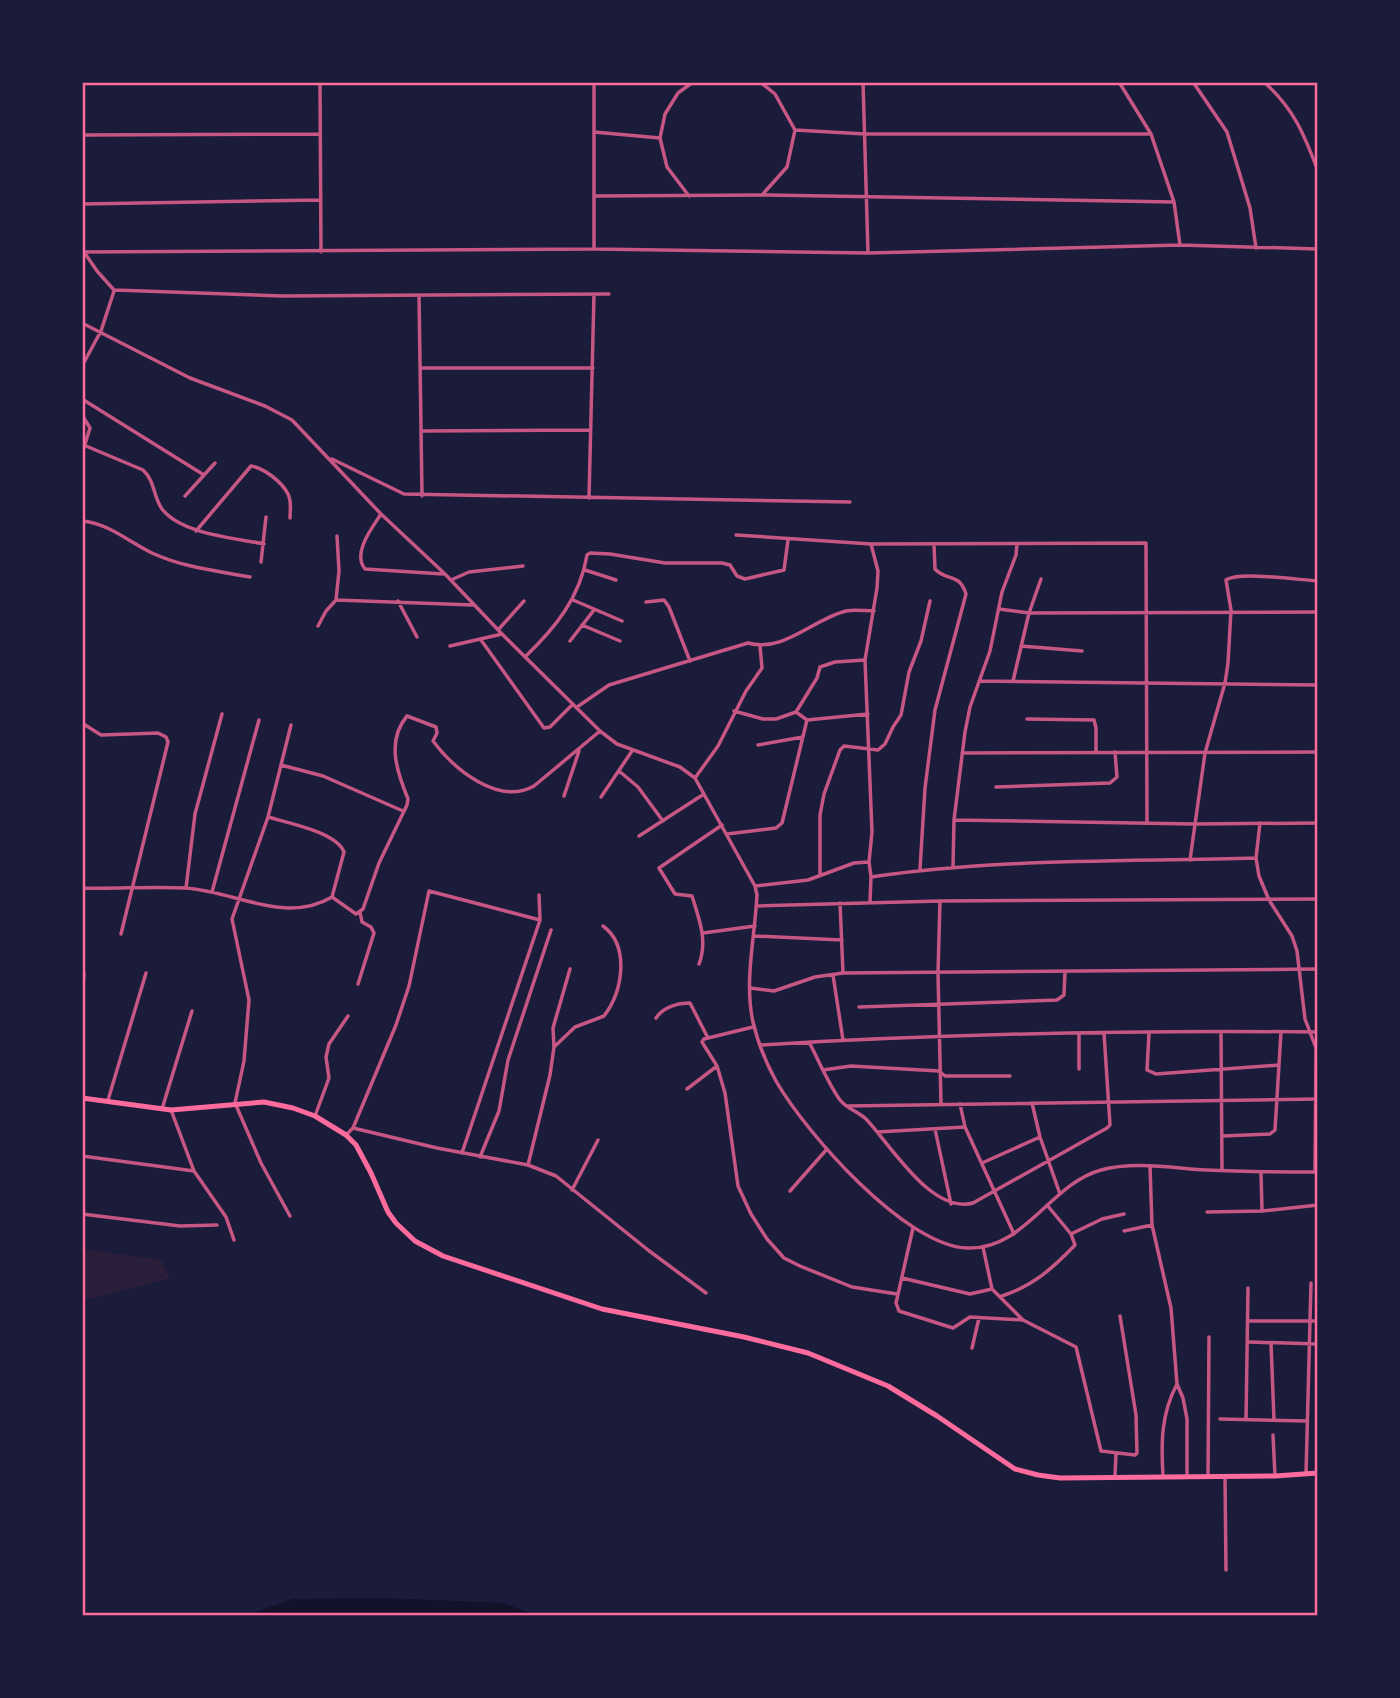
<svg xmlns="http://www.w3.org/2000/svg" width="1400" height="1698" font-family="'Golos Text',sans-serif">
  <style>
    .green { fill: #2a1e3b }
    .water { fill: #12122b }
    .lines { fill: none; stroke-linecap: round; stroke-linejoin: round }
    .minor { stroke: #c65784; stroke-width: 3.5 }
    .secondary { stroke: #ff6b9d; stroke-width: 5 }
    .neatline { fill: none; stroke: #ff6b9d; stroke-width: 2.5 }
  </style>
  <rect width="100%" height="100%" fill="#1b1b3a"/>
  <!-- green -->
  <path class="green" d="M 82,1249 L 161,1260 L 170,1278 L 82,1301 Z"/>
  <!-- water -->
  <path class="water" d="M 387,1598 L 503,1603 L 538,1616 L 244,1616 L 293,1599 Z"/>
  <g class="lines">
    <!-- minor -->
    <path class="minor" d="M 320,82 L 321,252
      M 594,82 L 594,248
      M 760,82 L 775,94 L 795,130 L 787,167 L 762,195
      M 863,82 L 868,253
      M 1119,82 L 1151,134 L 1174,202 L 1180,245
      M 1193,82 L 1227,132 L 1250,208 L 1256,248
      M 1264,82 C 1294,109 1304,134 1318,171
      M 795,130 L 865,134 L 1151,134
      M 594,132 L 660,138
      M 82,135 L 320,134
      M 594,196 L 767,195 L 1174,202
      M 689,196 L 667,167 L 660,138 L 665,114 L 678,93 L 693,82
      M 82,204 L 321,200
      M 82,249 L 97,271 L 114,290 L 283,296 L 609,294
      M 82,252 L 594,249 L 868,253 L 1180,245 L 1318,249
      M 419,295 L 422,496
      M 82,323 L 190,378 L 265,406 L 292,420 L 381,514 L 445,574 L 502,634 L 600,731 L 617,744 L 680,767 L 695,778 L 755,886 L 757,895 C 755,936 744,982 753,1022 C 758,1043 766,1063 776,1081 C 806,1133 905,1246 967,1248 C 1024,1251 1050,1184 1101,1170 C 1134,1161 1173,1168 1206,1170 C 1244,1172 1281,1172 1318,1172
      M 82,366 L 101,331 L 114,291
      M 421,368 L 593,368
      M 82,399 L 204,475
      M 82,415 L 90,428 L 82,454
      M 423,431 L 590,430
      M 86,446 L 143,470 C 155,481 153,496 162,509 C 181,534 235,538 264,544
      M 332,459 L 404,494 L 850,502
      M 185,496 L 215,463
      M 589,498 L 594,294
      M 381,514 C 372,528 352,553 365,569 L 443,574
      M 82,521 C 108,523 129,542 152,553 C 182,567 217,571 250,577
      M 196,531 L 251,466 C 264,468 282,482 288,494 C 292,502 290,510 290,518
      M 736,535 L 871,544 L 1146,543 L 1147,822
      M 261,562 L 266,517
      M 585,570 L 616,580
      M 451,580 L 469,572 L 523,566
      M 336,600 L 339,571 L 337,536
      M 573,600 L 622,621
      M 398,601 L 417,637
      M 646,602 L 664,600 L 669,607 L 690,661
      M 999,609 L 1029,613 L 1318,612
      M 582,625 L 620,641
      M 318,626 L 326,611 L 336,600 L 473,605
      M 498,630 L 524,601
      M 481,640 L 544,728 L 550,727 L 573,704
      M 570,641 L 594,610
      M 450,646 L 502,634
      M 1021,646 L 1082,651
      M 525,657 C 555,628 580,598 587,555 L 590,553 L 610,554 L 665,563 L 722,563 L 730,565 L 737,576 L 745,579 L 784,570 L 788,540
      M 979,681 L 1318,685
      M 1013,681 L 1029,613 L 1041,579
      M 577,707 L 609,685 L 748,643 C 784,653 813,619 846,611 C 855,609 865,611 874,611
      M 734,711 L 763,719 L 776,719 L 796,712 L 817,678 L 820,667 L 835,662 L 865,660
      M 796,712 L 807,720
      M 1027,719 L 1094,720 L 1096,728 L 1096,752
      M 82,723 L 101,735 L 158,733 L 166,737 L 168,742 L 121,934
      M 758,745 L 803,737
      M 962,753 L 1318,752
      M 281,765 L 323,776 L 403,811
      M 619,771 L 638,787 L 663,821
      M 695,778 L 718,746 L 746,691 L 762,668 L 760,646
      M 996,787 L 1110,783 L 1117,777 L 1115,752
      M 564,796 L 579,751
      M 601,797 L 632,751
      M 954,820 L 1194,824 L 1318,823
      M 1260,823 L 1256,858 L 1259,876 L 1269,900 L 1292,936 L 1297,951 L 1305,1019 L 1316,1048 L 1315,1172
      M 727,834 L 776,828 L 782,823 L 807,720 L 868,714
      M 639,836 L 704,794
      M 1190,860 L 1205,753 L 1225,683 L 1228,663 L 1231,610 L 1226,580 C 1239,571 1299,580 1318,581
      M 953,867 L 954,820 L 965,732 L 970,707 L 990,651 L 1002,592 L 1016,555 L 1017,544
      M 920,869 L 925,788 L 935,710 L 966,594 C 959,572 947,582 935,569 L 934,545
      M 820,875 L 820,815 L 824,794 L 840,750 L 844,746 L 878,750 L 885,744 L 893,727 L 901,715 L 909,672 L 921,641 L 930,601
      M 871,877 C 999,858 1128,862 1256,858
      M 755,886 L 808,880 L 854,863 L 869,862
      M 82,888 C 116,889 153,886 185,888 C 235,891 285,925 332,897 L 344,852 C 336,832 288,823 268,817
      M 186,888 L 195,814 L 222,714
      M 212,892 L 259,720
      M 332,897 L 356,914 L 363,909 L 379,863 L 407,805 L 408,799 C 397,772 386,741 407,716 L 436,727 L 437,733 L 433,741 C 454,769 498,806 534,786 L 600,731
      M 940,901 L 938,973 L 941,1104
      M 870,902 L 871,877 L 869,862 L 872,832 L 865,660 L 877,588 L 878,571 L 871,544
      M 840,903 L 843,973
      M 756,906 L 940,901 L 1318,899
      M 703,933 L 755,926
      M 754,936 L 842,940
      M 699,964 C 708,940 699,919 692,896 L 675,894 L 659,868 L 722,825
      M 833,975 L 843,1040
      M 358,984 L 374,933 L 371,927 L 362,922 L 360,912
      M 750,988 L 774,991 L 815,977 L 843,973 L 1318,969
      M 82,990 L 84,974
      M 859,1007 L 1057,1000 L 1064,995 L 1065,972
      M 656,1018 C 663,1007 678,1003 690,1003 L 708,1038
      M 753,1027 L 704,1039 L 702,1042 L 717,1066 L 725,1093 L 738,1186 L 751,1214 L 767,1239 L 784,1258 L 800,1266 L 852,1287 L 897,1294
      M 1149,1033 L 1147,1070 L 1156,1074 L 1279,1065
      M 1221,1033 L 1222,1170
      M 1079,1034 L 1079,1069
      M 809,1042 C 819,1061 828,1083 840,1100 C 847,1109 859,1112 866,1119 C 891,1145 931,1214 973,1203 L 1107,1128 L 1110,1125 L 1104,1033
      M 760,1045 C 945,1034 1132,1030 1318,1032
      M 554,1047 L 553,1028 L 570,969
      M 823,1070 L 851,1066 L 939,1071 L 945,1076 L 1010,1076
      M 687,1089 L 717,1066
      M 108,1100 L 146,973
      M 1032,1103 L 1040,1137 L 1060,1194
      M 960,1104 L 965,1127 L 1014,1234
      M 847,1106 L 1318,1099
      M 162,1109 L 192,1011
      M 171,1110 L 194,1171 L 226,1217 L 234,1240
      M 315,1116 L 329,1078 L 326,1057 L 329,1044 L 348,1016
      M 353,1128 L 437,1148 L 528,1165 L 556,1176 L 648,1250 L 706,1293
      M 935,1129 L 951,1204
      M 877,1132 L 965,1127
      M 346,1135 L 353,1128 L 396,1025 L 409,986 L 429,891 L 540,920
      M 1222,1136 L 1270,1134 L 1275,1130 L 1281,1032
      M 462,1153 L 540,920 L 539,895
      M 82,1156 L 194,1171
      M 480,1157 L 499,1111 L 508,1060 L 551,930
      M 982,1163 L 1040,1137
      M 528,1165 L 550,1075 L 554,1047 L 575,1027 L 604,1016 C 623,991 630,946 603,926
      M 1150,1166 L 1152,1225 L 1171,1308 L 1177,1384 L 1183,1398 L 1187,1419 L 1187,1476
      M 1261,1172 L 1262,1211
      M 572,1190 L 598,1140
      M 790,1191 L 827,1149
      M 1047,1205 L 1071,1234
      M 1207,1212 L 1262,1211 L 1318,1205
      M 82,1214 L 180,1226 L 217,1225
      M 290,1216 L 261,1163 L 235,1103 L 244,1061 L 249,1000 L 232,919 L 268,817 L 291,725
      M 913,1228 L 896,1303 L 899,1311 L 953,1328 L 970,1317 L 1023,1320
      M 1124,1231 L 1152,1225
      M 983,1247 L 992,1289 L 1023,1320 L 1076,1347 L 1101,1451 L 1135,1455 L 1137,1453 L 1136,1415 L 1120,1316
      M 902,1278 L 970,1294 L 992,1289
      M 1002,1296 C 1033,1286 1053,1268 1075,1245 L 1071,1234 L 1102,1219 L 1124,1214
      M 1249,1321 L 1318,1321
      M 1249,1342 L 1318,1344
      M 1271,1343 L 1274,1420
      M 972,1348 L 979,1318
      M 1220,1419 L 1307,1421
      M 1246,1420 L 1248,1288
      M 1273,1435 L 1275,1476
      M 1306,1474 L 1311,1283
      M 1163,1476 C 1161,1443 1161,1414 1177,1384
      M 1208,1476 L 1209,1337
      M 1115,1477 L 1116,1453
      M 1225,1477 L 1226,1570"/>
    <!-- secondary -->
    <path class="secondary" d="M 82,1098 L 171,1110 L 264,1102 L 293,1108 L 315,1116 L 346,1135 L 356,1145 L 371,1173 L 388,1212 L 396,1223 L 415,1241 L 443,1256 L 602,1309 L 744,1337 L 808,1353 L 888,1386 L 937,1416 L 1015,1469 L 1038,1475 L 1060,1478 L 1275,1476 L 1318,1473"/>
  </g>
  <!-- border -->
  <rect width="1400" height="1698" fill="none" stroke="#1b1b3a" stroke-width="168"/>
  <rect x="84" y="84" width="1232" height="1530" class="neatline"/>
</svg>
